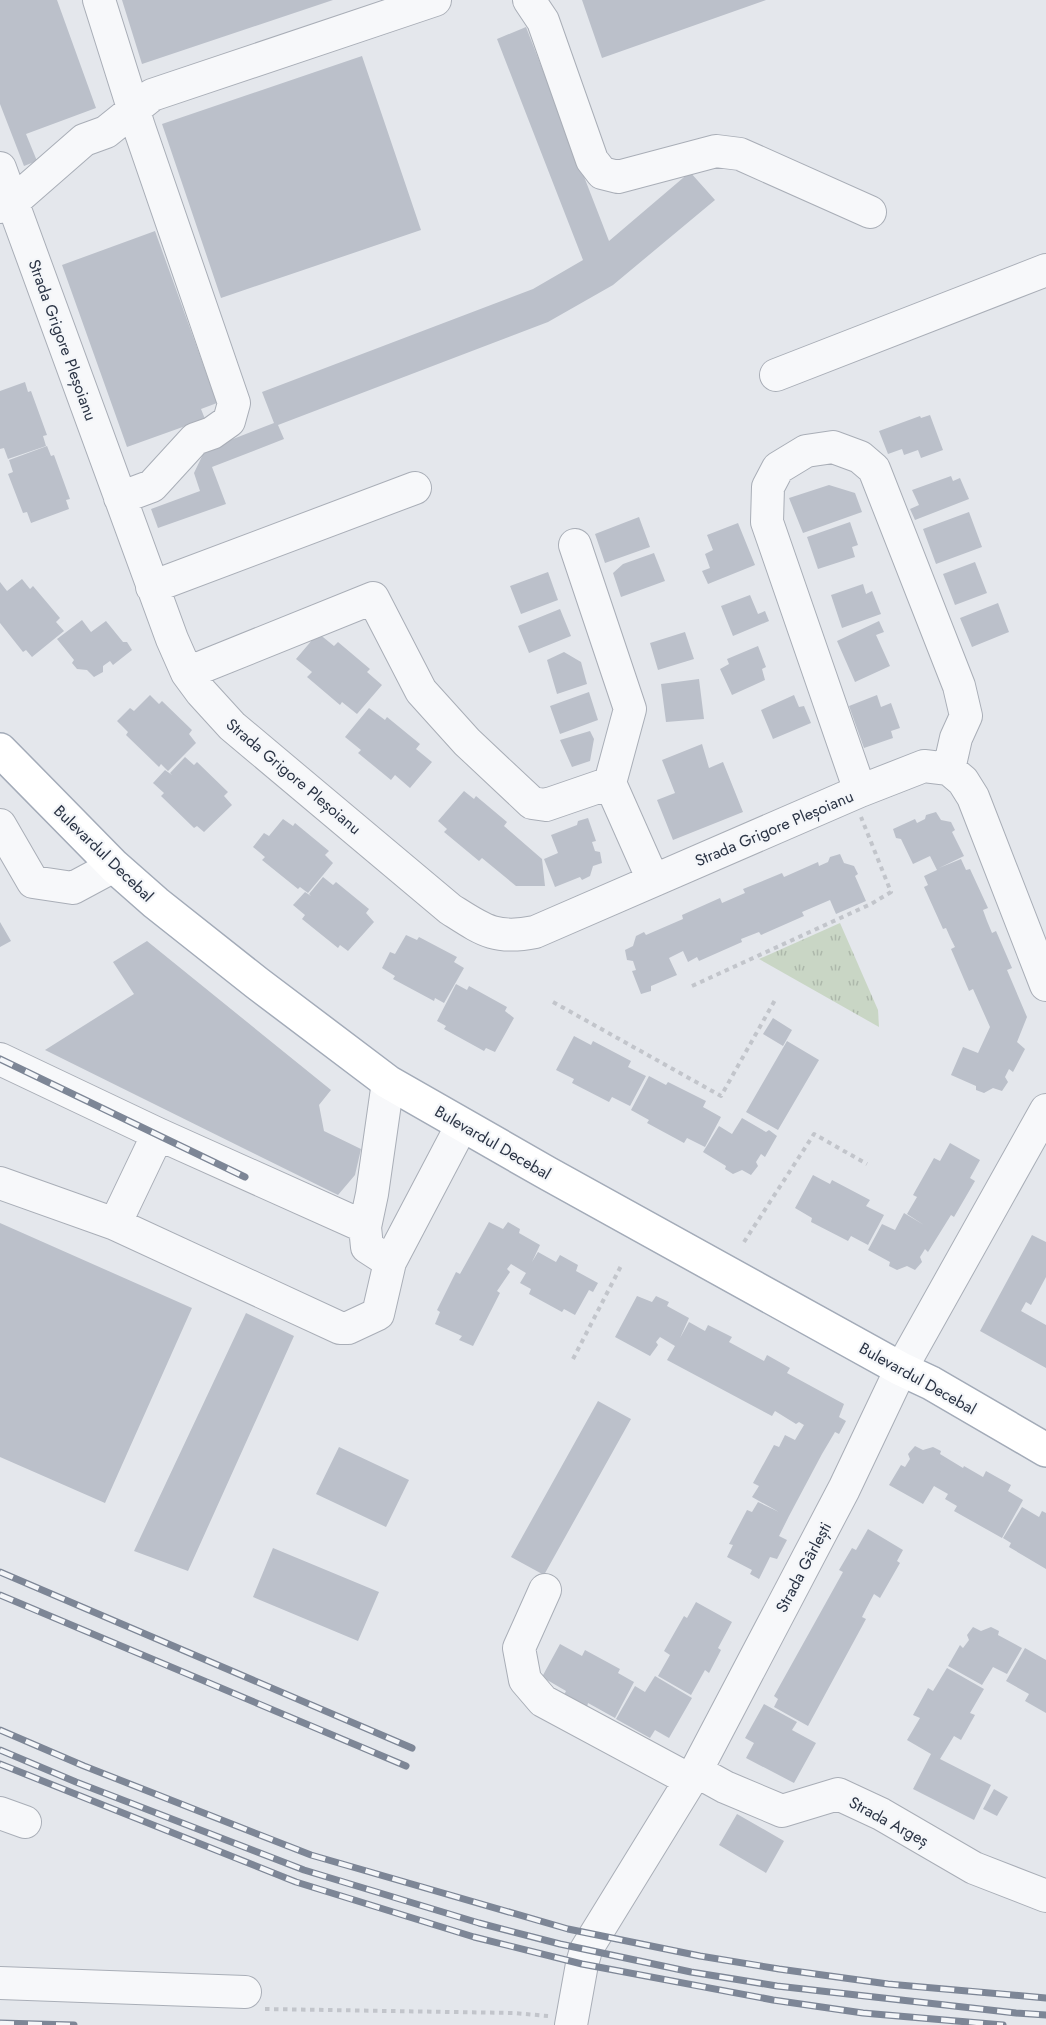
<svg xmlns="http://www.w3.org/2000/svg" width="1046" height="2025" font-family="Jost,sans-serif">
  <style>
    .park { fill: url(#park-tufts) }
    .building { fill: #bbc0ca }
    .lines { fill: none; stroke-linecap: round; stroke-linejoin: round }
    .minor-casing { stroke: #a9aeb7; stroke-width: 34 }
    .major-casing { stroke: #a3abb8; stroke-width: 36 }
    .path { stroke: #c2c5cb; stroke-width: 4; stroke-dasharray: 4.5 4.5; stroke-linecap: butt }
    .minor { stroke: #f7f8fa; stroke-width: 32 }
    .major { stroke: #fff; stroke-width: 33 }
    .rail-casing { stroke: #7d8696; stroke-width: 7 }
    .rail { stroke: #f4f6f9; stroke-width: 4.5; stroke-dasharray: 14; stroke-linecap: butt }
    .labels { text-anchor: middle; stroke-width: 4.5; stroke-linejoin: round; paint-order: stroke }
    .street-label { font-size: 16px; fill: #2b3445; stroke: #f4f6f9 }
  </style>
  <defs>
    <pattern id="park-tufts" width="24" height="20" patternUnits="userSpaceOnUse" patternTransform="scale(1.5)"><rect width="24" height="20" fill="#c9d6c5"/><path d="M3 7l-1-3M5 7V3M7 7l1-3M15 17l-1-3M17 17v-4M19 17l1-3" fill="none" stroke="#adb8ab"/></pattern>
  </defs>
  <rect width="100%" height="100%" fill="#e4e7ec"/>
  <!-- park -->
  <path class="park" d="M 840,923 L 878,1010 L 879,1027 L 759,959 Z"/>
  <!-- building -->
  <path class="building" d="M 0,0 L 57,0 L 96,108 L 26,134 L 37,161 L 24,166 L 0,104 Z
    M 122,0 L 333,0 L 142,64 Z
    M 582,0 L 766,0 L 602,58 Z
    M 526,27 L 609,241 L 690,172 L 715,200 L 613,285 L 548,322 L 278,425 L 284,439 L 212,467 L 226,504 L 158,528 L 151,509 L 200,491 L 194,473 L 205,450 L 274,423 L 262,392 L 533,289 L 583,260 L 497,39 Z
    M 362,56 L 421,230 L 221,298 L 162,124 Z
    M 155,231 L 217,403 L 201,409 L 205,419 L 127,447 L 62,265 Z
    M 25,382 L 28,392 L 31,391 L 47,435 L 43,436 L 46,446 L 8,459 L 4,448 L 0,449 L 0,391 Z
    M 930,415 L 943,450 L 921,458 L 918,450 L 904,455 L 902,449 L 888,454 L 879,431 L 920,416 L 921,418 Z
    M 47,446 L 51,456 L 54,455 L 70,499 L 66,500 L 69,509 L 31,523 L 27,512 L 23,513 L 8,474 L 13,472 L 9,460 Z
    M 951,476 L 953,481 L 960,478 L 969,499 L 915,520 L 910,509 L 919,505 L 912,490 Z
    M 829,485 L 855,493 L 862,512 L 803,533 L 789,498 Z
    M 969,512 L 982,547 L 936,564 L 923,529 Z
    M 639,517 L 650,547 L 605,563 L 595,534 Z
    M 850,522 L 858,545 L 852,547 L 855,557 L 818,569 L 807,537 Z
    M 738,523 L 755,565 L 708,584 L 702,571 L 710,568 L 705,554 L 713,550 L 707,535 Z
    M 654,553 L 665,581 L 621,597 L 613,573 L 623,564 Z
    M 975,562 L 987,593 L 955,605 L 943,574 Z
    M 548,572 L 558,600 L 521,614 L 510,586 Z
    M 22,579 L 30,589 L 33,586 L 60,618 L 56,622 L 64,631 L 32,657 L 26,650 L 23,652 L 0,623 L 0,582 L 7,591 Z
    M 863,584 L 866,594 L 872,591 L 881,614 L 842,628 L 831,595 Z
    M 750,595 L 758,614 L 765,611 L 769,621 L 733,636 L 721,606 Z
    M 998,603 L 1009,632 L 972,647 L 960,618 Z
    M 560,609 L 571,636 L 529,653 L 518,626 Z
    M 82,620 L 91,632 L 106,621 L 123,642 L 127,642 L 132,650 L 113,665 L 110,661 L 103,666 L 103,672 L 94,677 L 87,670 L 77,669 L 72,663 L 74,660 L 57,639 Z
    M 879,621 L 884,632 L 876,635 L 890,666 L 855,682 L 837,641 Z
    M 685,632 L 694,659 L 658,670 L 650,643 Z
    M 318,633 L 334,646 L 338,642 L 370,669 L 367,672 L 382,685 L 357,714 L 342,702 L 340,705 L 307,677 L 312,672 L 296,659 Z
    M 758,646 L 766,667 L 762,669 L 765,680 L 732,695 L 720,669 L 729,664 L 727,659 Z
    M 564,652 L 581,662 L 587,684 L 557,694 L 547,660 Z
    M 699,679 L 704,719 L 666,722 L 661,684 Z
    M 589,692 L 598,720 L 560,734 L 550,706 Z
    M 150,695 L 159,704 L 162,701 L 192,730 L 189,734 L 196,743 L 168,771 L 161,764 L 159,767 L 126,735 L 128,732 L 117,721 L 130,708 L 134,711 Z
    M 794,695 L 799,707 L 804,706 L 811,723 L 773,739 L 761,710 Z
    M 877,695 L 881,707 L 891,703 L 900,728 L 891,731 L 893,738 L 864,748 L 849,706 Z
    M 369,708 L 385,720 L 387,717 L 420,744 L 416,749 L 432,762 L 410,788 L 395,775 L 391,780 L 358,753 L 361,750 L 345,737 Z
    M 590,731 L 594,739 L 590,761 L 572,767 L 560,740 Z
    M 702,744 L 709,768 L 723,762 L 743,812 L 673,840 L 657,800 L 675,793 L 662,760 Z
    M 185,757 L 194,765 L 197,762 L 228,792 L 224,796 L 232,805 L 204,832 L 197,826 L 194,828 L 161,796 L 164,793 L 153,783 L 165,770 L 172,775 L 170,773 Z
    M 464,791 L 474,799 L 476,796 L 507,822 L 504,826 L 542,859 L 545,886 L 516,886 L 482,858 L 479,861 L 444,832 L 447,829 L 438,821 Z
    M 936,812 L 941,820 L 951,822 L 955,830 L 952,832 L 964,856 L 939,868 L 961,859 L 966,870 L 970,869 L 988,908 L 983,910 L 987,921 L 992,933 L 996,931 L 1012,968 L 1007,970 L 1027,1017 L 1017,1042 L 1025,1049 L 1013,1072 L 1009,1069 L 1005,1077 L 1008,1082 L 1002,1091 L 993,1088 L 984,1093 L 976,1090 L 976,1086 L 951,1075 L 963,1047 L 978,1053 L 990,1027 L 973,989 L 969,991 L 951,949 L 955,947 L 950,937 L 946,928 L 943,929 L 924,887 L 928,885 L 924,876 L 937,870 L 930,856 L 913,864 L 901,839 L 896,838 L 893,829 L 915,819 L 917,823 L 925,819 L 926,815 Z
    M 588,818 L 596,841 L 592,842 L 595,851 L 600,852 L 602,863 L 593,866 L 590,876 L 582,880 L 580,877 L 555,887 L 544,859 L 558,853 L 551,835 L 577,825 L 578,821 Z
    M 283,819 L 293,826 L 295,823 L 329,851 L 325,855 L 333,863 L 308,893 L 300,887 L 298,889 L 262,860 L 265,857 L 253,847 L 264,833 L 269,836 Z
    M 840,854 L 844,863 L 854,866 L 858,874 L 855,876 L 866,901 L 836,914 L 830,900 L 802,912 L 804,916 L 761,935 L 759,932 L 741,939 L 742,942 L 699,961 L 697,957 L 688,962 L 683,951 L 669,958 L 677,975 L 651,986 L 651,991 L 641,994 L 632,971 L 636,970 L 633,961 L 627,960 L 625,950 L 633,946 L 636,936 L 644,932 L 646,935 L 683,919 L 682,915 L 720,898 L 722,903 L 745,893 L 743,889 L 782,873 L 784,877 L 818,862 L 819,866 L 828,862 L 830,857 Z
    M 323,877 L 333,885 L 336,882 L 369,909 L 366,913 L 374,922 L 348,951 L 340,945 L 338,948 L 302,919 L 305,915 L 293,905 L 305,892 L 311,896 L 309,894 Z
    M 0,922 L 11,941 L 0,947 Z
    M 406,935 L 417,940 L 419,937 L 457,957 L 454,962 L 464,968 L 444,1003 L 435,998 L 434,1001 L 393,979 L 395,976 L 382,968 L 390,952 L 395,954 Z
    M 147,941 L 331,1090 L 319,1105 L 324,1131 L 361,1149 L 355,1175 L 338,1195 L 45,1050 L 134,994 L 113,962 Z
    M 456,984 L 467,990 L 469,986 L 507,1007 L 505,1011 L 514,1018 L 495,1052 L 486,1048 L 484,1051 L 444,1029 L 446,1026 L 437,1021 Z
    M 773,1018 L 792,1030 L 783,1046 L 763,1034 Z
    M 574,1036 L 591,1045 L 593,1041 L 631,1061 L 628,1067 L 646,1076 L 630,1106 L 612,1097 L 609,1102 L 572,1083 L 574,1079 L 556,1070 Z
    M 787,1041 L 819,1060 L 778,1130 L 746,1112 Z
    M 649,1076 L 666,1085 L 668,1082 L 706,1101 L 703,1107 L 721,1117 L 705,1147 L 687,1138 L 684,1143 L 647,1123 L 649,1120 L 631,1110 Z
    M 742,1118 L 766,1132 L 769,1130 L 777,1136 L 765,1157 L 761,1154 L 756,1162 L 758,1166 L 751,1175 L 742,1170 L 733,1174 L 725,1169 L 726,1166 L 703,1152 L 719,1126 L 732,1134 Z
    M 950,1143 L 980,1160 L 970,1178 L 975,1181 L 954,1217 L 951,1215 L 928,1252 L 925,1249 L 920,1257 L 922,1262 L 915,1270 L 907,1266 L 897,1270 L 889,1266 L 890,1262 L 868,1250 L 882,1224 L 895,1230 L 904,1213 L 924,1225 L 907,1214 L 917,1197 L 913,1195 L 934,1158 L 940,1161 Z
    M 813,1175 L 830,1184 L 832,1180 L 870,1200 L 866,1206 L 884,1215 L 868,1245 L 851,1236 L 848,1241 L 811,1222 L 812,1218 L 795,1208 Z
    M 489,1222 L 503,1229 L 508,1222 L 520,1229 L 519,1233 L 540,1245 L 532,1262 L 538,1252 L 556,1262 L 560,1255 L 578,1265 L 576,1271 L 598,1283 L 593,1292 L 589,1290 L 575,1315 L 564,1309 L 562,1312 L 529,1294 L 531,1289 L 520,1283 L 526,1273 L 511,1264 L 507,1269 L 510,1272 L 497,1291 L 500,1293 L 473,1346 L 459,1340 L 462,1336 L 435,1324 L 440,1312 L 437,1310 L 456,1272 L 460,1274 Z
    M 0,1223 L 192,1308 L 105,1503 L 0,1457 Z
    M 1032,1235 L 1046,1242 L 1046,1277 L 1031,1305 L 1026,1302 L 1021,1311 L 1046,1325 L 1046,1368 L 980,1331 Z
    M 637,1296 L 652,1302 L 656,1296 L 669,1302 L 667,1306 L 689,1318 L 680,1338 L 689,1322 L 705,1331 L 708,1325 L 732,1337 L 729,1342 L 764,1361 L 767,1355 L 790,1368 L 787,1373 L 844,1404 L 839,1417 L 846,1421 L 839,1434 L 835,1432 L 822,1454 L 789,1516 L 779,1536 L 787,1540 L 777,1559 L 770,1557 L 759,1579 L 750,1574 L 752,1570 L 727,1557 L 733,1545 L 729,1544 L 747,1510 L 752,1512 L 758,1502 L 779,1512 L 752,1497 L 759,1486 L 753,1483 L 774,1445 L 779,1447 L 785,1435 L 795,1440 L 804,1425 L 799,1422 L 796,1424 L 775,1411 L 772,1416 L 667,1360 L 675,1346 L 660,1337 L 656,1342 L 658,1345 L 650,1356 L 615,1337 Z
    M 246,1313 L 294,1336 L 188,1571 L 134,1551 Z
    M 598,1401 L 631,1419 L 544,1575 L 511,1557 Z
    M 915,1446 L 923,1450 L 933,1447 L 941,1451 L 940,1454 L 963,1468 L 964,1466 L 983,1477 L 986,1471 L 1011,1485 L 1008,1491 L 1023,1500 L 1002,1538 L 954,1511 L 957,1506 L 945,1499 L 948,1494 L 934,1486 L 923,1504 L 889,1485 L 901,1465 L 905,1467 L 910,1459 L 908,1454 Z
    M 339,1447 L 409,1480 L 386,1527 L 316,1494 Z
    M 1022,1507 L 1039,1517 L 1042,1511 L 1046,1513 L 1046,1569 L 1009,1547 L 1011,1543 L 1003,1538 Z
    M 868,1529 L 903,1550 L 897,1561 L 900,1563 L 880,1598 L 874,1594 L 866,1609 L 862,1617 L 866,1619 L 808,1726 L 774,1707 L 778,1699 L 774,1696 L 843,1572 L 839,1570 L 852,1548 L 856,1550 Z
    M 273,1548 L 379,1592 L 358,1641 L 253,1597 Z
    M 696,1602 L 732,1622 L 718,1648 L 721,1650 L 709,1673 L 705,1670 L 691,1695 L 658,1676 L 670,1655 L 664,1651 L 684,1616 L 687,1618 Z
    M 973,1627 L 981,1631 L 991,1627 L 999,1631 L 998,1635 L 1022,1648 L 1007,1674 L 993,1667 L 982,1685 L 948,1666 L 960,1645 L 963,1648 L 969,1640 L 967,1635 Z
    M 560,1644 L 582,1656 L 585,1650 L 620,1669 L 618,1673 L 634,1682 L 615,1718 L 588,1703 L 587,1707 L 564,1695 L 566,1691 L 542,1677 Z
    M 1025,1648 L 1046,1660 L 1046,1713 L 1025,1701 L 1029,1694 L 1006,1681 Z
    M 947,1668 L 984,1689 L 970,1713 L 975,1715 L 961,1740 L 954,1736 L 940,1759 L 991,1785 L 974,1820 L 913,1789 L 931,1754 L 907,1740 L 920,1718 L 913,1715 L 928,1688 L 933,1691 Z
    M 655,1676 L 692,1698 L 669,1738 L 655,1730 L 650,1738 L 616,1719 L 635,1686 L 645,1692 Z
    M 764,1704 L 797,1722 L 792,1730 L 816,1743 L 794,1783 L 746,1758 L 754,1743 L 745,1738 Z
    M 994,1789 L 1008,1797 L 997,1816 L 983,1809 Z
    M 737,1814 L 784,1841 L 766,1873 L 719,1845 Z"/>
  <g class="lines">
    <!-- minor casing -->
    <g class="minor-casing">
      <path id="minor" d="M 99,0 L 139,127 L 234,403 L 229,421 L 212,433 L 195,439 L 152,486 L 120,498
        M 529,0 L 543,21 L 592,160 L 602,173 L 618,177 L 716,151 L 740,154 L 870,212
        M 0,168 L 172,639 L 187,673 L 201,692 L 232,726 L 450,909 C 483,930 495,940 535,932 L 860,791 L 924,766 L 949,769 L 963,781 L 973,797 L 1046,985
        M 0,207 L 13,202 L 84,140 L 106,132 L 152,95 L 435,0
        M 776,375 L 1046,270
        M 575,545 L 630,709 L 610,783 L 653,880
        M 152,587 L 415,488
        M 187,673 L 373,598 L 421,691 L 467,742 L 532,803 L 546,805 L 610,783
        M 860,791 L 767,522 L 768,487 L 778,468 L 806,451 L 833,447 L 860,457 L 874,469 L 959,686 L 966,716 L 956,738 L 949,769
        M 0,825 L 33,882 L 73,888 L 114,866
        M 0,1059 L 158,1134 L 365,1227
        M 388,1082 L 372,1194 L 365,1227 L 367,1247 L 390,1262
        M 0,1183 L 115,1224 L 340,1328 L 348,1328 L 378,1314 L 390,1262 L 462,1125
        M 115,1224 L 158,1134
        M 545,1590 L 519,1648 L 525,1680 L 543,1701 L 690,1780
        M 696,1771 L 725,1787 L 782,1811 L 838,1794 L 881,1814 L 974,1868 L 1046,1896
        M 0,1813 L 25,1822
        M 0,1983 L 245,1992
        M 571,2025 L 582,1964 L 586,1950 L 696,1771 L 844,1489 L 901,1369 L 1046,1110"/>
    </g>
    <!-- major casing -->
    <g class="major-casing">
      <path id="major" d="M 0,750 L 114,866 L 156,903 L 257,983 L 388,1082 L 547,1173 L 901,1369 L 931,1383 L 1046,1450"/>
    </g>
    <!-- path -->
    <path class="path" d="M 692,986 L 871,904 L 891,892 L 861,817
      M 553,1002 L 721,1096 L 775,1000
      M 744,1242 L 814,1134 L 867,1164
      M 573,1359 L 621,1266
      M 265,2009 L 514,2013 L 548,2016"/>
    <!-- minor -->
    <use href="#minor" class="minor"/>
    <!-- major -->
    <use href="#major" class="major"/>
    <!-- rail casing -->
    <g class="rail-casing">
      <path id="rail" d="M 0,1059 L 245,1177
        M 0,1572 L 412,1748
        M 0,1595 L 406,1766
        M 0,1730 L 84,1766 L 311,1855 L 568,1929 L 700,1956 L 779,1969 L 888,1984 L 1046,1998
        M 0,1750 L 76,1782 L 304,1870 L 479,1923 L 560,1944 L 691,1972 L 777,1986 L 1016,2013 L 1046,2015
        M 0,1764 L 296,1882 L 474,1937 L 582,1964 L 773,2000 L 863,2013 L 1003,2025
        M 0,2023 L 74,2025"/>
    </g>
    <!-- rail -->
    <use href="#rail" class="rail"/>
  </g>
  <g class="labels">
    <!-- street labels -->
    <g class="street-label">
      <text transform="translate(63 340) rotate(70)" y="6">Strada Grigore Pleșoianu</text>
      <text transform="translate(294 776) rotate(40)" y="6">Strada Grigore Pleșoianu</text>
      <text transform="translate(774 828) rotate(-23)" y="6">Strada Grigore Pleșoianu</text>
      <text transform="translate(104 853) rotate(44)" y="6">Bulevardul Decebal</text>
      <text transform="translate(493 1142) rotate(30)" y="6">Bulevardul Decebal</text>
      <text transform="translate(918 1378) rotate(29)" y="6">Bulevardul Decebal</text>
      <text transform="translate(803 1567) rotate(-62)" y="6">Strada Gârlești</text>
      <text transform="translate(889 1821) rotate(28)" y="6">Strada Argeș</text>
    </g>
  </g>
</svg>
